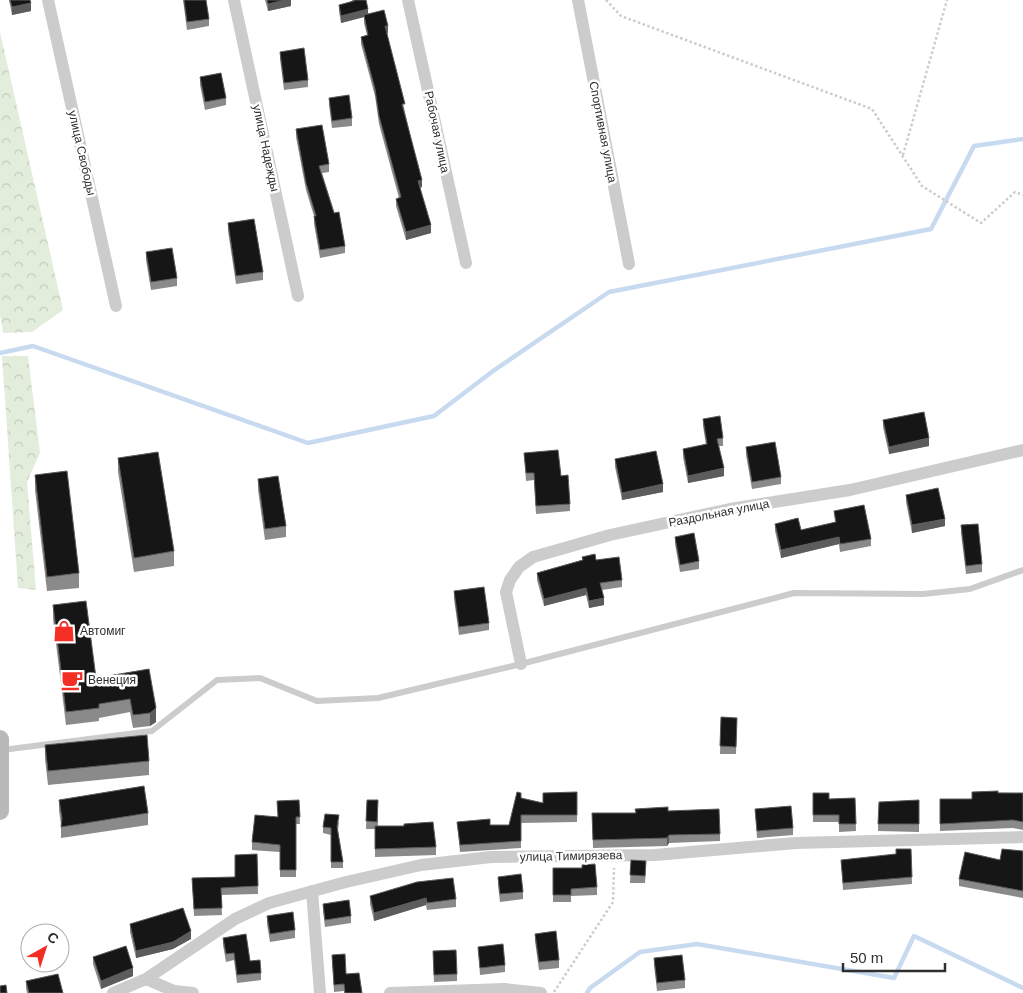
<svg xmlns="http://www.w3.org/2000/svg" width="1023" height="993" font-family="Helvetica,sans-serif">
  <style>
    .forest { fill: url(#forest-crowns) }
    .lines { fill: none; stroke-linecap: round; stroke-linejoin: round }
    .stream { stroke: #c7daef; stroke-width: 4.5 }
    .path { stroke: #ccc; stroke-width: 2.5; stroke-dasharray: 2.5 2.5; stroke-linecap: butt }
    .lane { stroke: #ccc; stroke-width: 6 }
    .street { stroke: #ccc; stroke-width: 12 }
    .secondary { stroke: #b9b9b9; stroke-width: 18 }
    .wall { fill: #8a8a8a }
    .shaded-wall { fill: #5c5c5c }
    .building { fill: #161616; stroke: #5c5c5c }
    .labels { text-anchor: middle; stroke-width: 5; stroke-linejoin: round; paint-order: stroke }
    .street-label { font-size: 12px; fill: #2f2f2f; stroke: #fff }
    .poi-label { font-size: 12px; fill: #2f2f2f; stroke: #fff; text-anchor: start }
  </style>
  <defs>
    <pattern id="forest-crowns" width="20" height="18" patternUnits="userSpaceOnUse" patternTransform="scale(1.25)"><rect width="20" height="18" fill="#e3eddc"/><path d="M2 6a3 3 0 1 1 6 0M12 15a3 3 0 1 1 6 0" fill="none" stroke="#c3ccbd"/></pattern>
  </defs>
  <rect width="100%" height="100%" fill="#fff"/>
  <!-- forest -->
  <path class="forest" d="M 0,32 L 63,310 L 32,332 L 3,333 L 0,314 Z
    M 2,356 L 28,356 L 40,453 L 27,482 L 36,590 L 18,588 Z"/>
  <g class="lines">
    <!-- stream -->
    <path class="stream" d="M 0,353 L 33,346 L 308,443 L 434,416 L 493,371 L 609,292 L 931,229 L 974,146 L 1023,139
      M 587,993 L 590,988 L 640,952 L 697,944 L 894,978 L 914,936 L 1023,988"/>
    <!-- path -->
    <path class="path" d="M 606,0 L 621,16 L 872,109 L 922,186 L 981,223 L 1015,192 L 1023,195
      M 903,155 L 947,0
      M 554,992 L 613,902 L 614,868"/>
    <!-- lane -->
    <path class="lane" d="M 2,750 L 152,731 L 217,680 L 260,678 L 317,701 L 378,698 L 521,664 L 794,593 L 923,594 L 970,589 L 1023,570"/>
    <!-- street -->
    <path class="street" d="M 48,0 L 116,306
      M 234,0 L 298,296
      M 408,0 L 466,263
      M 578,0 L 629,264
      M 521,664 L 506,592 L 510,580 L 519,567 L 533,557 L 610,535 L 730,509 L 850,490 L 1023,450
      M 312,891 L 320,993
      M 146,979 L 174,991 L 193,993
      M 113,993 L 146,979 L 235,919 L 269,903 L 346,882 L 421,865 L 491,857 L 655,855 L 796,843 L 1023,837
      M 390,993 L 504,989 L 541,993"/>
    <!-- secondary -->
    <path class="secondary" d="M 0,739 L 0,811"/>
  </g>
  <!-- wall -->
  <path class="wall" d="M 9,0 L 30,0 L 31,11 L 12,15 Z
    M 183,0 L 206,0 L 209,19 L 209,26 L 187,30 Z
    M 265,0 L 291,0 L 291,6 L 268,11 Z
    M 352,0 L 366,0 L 368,14 L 388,33 L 387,33 L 422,187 L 420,188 L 431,233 L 406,240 L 396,206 L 396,199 L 399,198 L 379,124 L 375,96 L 361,44 L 361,37 L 367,35 L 364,23 L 364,17 L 341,23 L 339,12 L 339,5 L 352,1 Z
    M 280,52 L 308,80 L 308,87 L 284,90 L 280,59 Z
    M 200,77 L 226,98 L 226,105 L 205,110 L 200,85 Z
    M 329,98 L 352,118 L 352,126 L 332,128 L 329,105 Z
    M 296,129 L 329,164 L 329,172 L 322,173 L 345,246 L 345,253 L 320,258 L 314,224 L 314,216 L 306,190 L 296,137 Z
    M 228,223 L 263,272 L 263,280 L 236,284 L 228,231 Z
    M 146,252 L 177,278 L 177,286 L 151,290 L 146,260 Z
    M 703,419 L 723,438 L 723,446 L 719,446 L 724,476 L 688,483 L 683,457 L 683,449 L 706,445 L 703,426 Z
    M 883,420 L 929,446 L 889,454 L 883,427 Z
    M 746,447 L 781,477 L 781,484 L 752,489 L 746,455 Z
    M 524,453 L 570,504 L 570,511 L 536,514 L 534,480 L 526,481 Z
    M 118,458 L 174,551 L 174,566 L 134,572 L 118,472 Z
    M 615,459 L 663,492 L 622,500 L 615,467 Z
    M 35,475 L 79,573 L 79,588 L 47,591 L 35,490 Z
    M 258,479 L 286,526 L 286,537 L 265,540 L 258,490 Z
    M 906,495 L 945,526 L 912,533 L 906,502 Z
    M 834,511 L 871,539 L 871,546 L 840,552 L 839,544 L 781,558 L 775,531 L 775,524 L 801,530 L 835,522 Z
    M 961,525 L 982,564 L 982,572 L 966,574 L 961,533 Z
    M 675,537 L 699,561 L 699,569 L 680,572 L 675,544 Z
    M 582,557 L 622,580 L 622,587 L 602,590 L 604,605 L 589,608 L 586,595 L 544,606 L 537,580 L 537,573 L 582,560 Z
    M 454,591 L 489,623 L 489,630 L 459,635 L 454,599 Z
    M 53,605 L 96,678 L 149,669 L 156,722 L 150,726 L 133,728 L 130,712 L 99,718 L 99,721 L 66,725 L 53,619 Z
    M 721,717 L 737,718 L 736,754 L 720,754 Z
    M 45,745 L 149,761 L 149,775 L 48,785 L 45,759 Z
    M 577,792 L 577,822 L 521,823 L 521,848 L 460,852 L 457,822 L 490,825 L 509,825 L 521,798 L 543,803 Z
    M 972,792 L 1023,793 L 1023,830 L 1013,828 L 940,831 L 940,799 L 972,799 Z
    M 813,793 L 829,799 L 855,798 L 856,831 L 839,832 L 839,822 L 813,822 Z
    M 59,800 L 148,813 L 148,825 L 61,838 L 61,824 L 59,811 Z
    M 299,800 L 300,824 L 296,824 L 296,877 L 280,877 L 280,852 L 252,850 L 252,842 L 277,817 Z
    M 367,800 L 378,800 L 378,826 L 436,847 L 436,855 L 375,857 L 375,829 L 366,829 Z
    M 919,800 L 919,832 L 878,831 L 878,824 Z
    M 755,809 L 793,828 L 793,835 L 757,838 Z
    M 668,811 L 720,834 L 720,841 L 669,843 L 667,846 L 593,848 L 592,813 L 636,813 Z
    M 339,822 L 338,830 L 343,862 L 343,868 L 331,868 L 331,835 L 323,833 L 323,827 Z
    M 911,849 L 912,884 L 843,890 L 841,860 L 896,854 Z
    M 1023,851 L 1023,898 L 959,886 L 959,879 L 1000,860 Z
    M 257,854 L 258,894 L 221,895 L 222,915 L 194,916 L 192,878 L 235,877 Z
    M 631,860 L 646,868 L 645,883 L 630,883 Z
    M 553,868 L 597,887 L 597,895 L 571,896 L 571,902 L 553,902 Z
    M 498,877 L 523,892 L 523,899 L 500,902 L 498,885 Z
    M 370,896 L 456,899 L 456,907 L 427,910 L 426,905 L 374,921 L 370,904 Z
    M 323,904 L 351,916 L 351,923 L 325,927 L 323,911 Z
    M 267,916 L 295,930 L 295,938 L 270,942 L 267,924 Z
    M 130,924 L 191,939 L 173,949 L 136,958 L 130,932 Z
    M 535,934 L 559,960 L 559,968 L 539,970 L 535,941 Z
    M 223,938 L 250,961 L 261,973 L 261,980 L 237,983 L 234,960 L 226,962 L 223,945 Z
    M 478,947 L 505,965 L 505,972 L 480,975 Z
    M 332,955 L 362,993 L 344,993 L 344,991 L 334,992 Z
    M 93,957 L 133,976 L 101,989 L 93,964 Z
    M 654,958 L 685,980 L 685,988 L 657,991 L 654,965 Z
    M 433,959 L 457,974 L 457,981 L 434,982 Z
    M 26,981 L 63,993 L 27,993 L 26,988 Z"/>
  <!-- shaded-wall -->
  <path class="shaded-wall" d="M 285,0 L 291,0 L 291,6 L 268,11 L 268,4 Z
    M 31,3 L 31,11 L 12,15 L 12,7 Z
    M 368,9 L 368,16 L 341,23 L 341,16 Z
    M 385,26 L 388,26 L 388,33 L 385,34 Z
    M 422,180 L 422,187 L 418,188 L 418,181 Z
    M 431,225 L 431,233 L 406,240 L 406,232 Z
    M 929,438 L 929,446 L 889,454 L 889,447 Z
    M 724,468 L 724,476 L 688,483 L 688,476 Z
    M 663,484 L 663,492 L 622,500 L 622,493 Z
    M 945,519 L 945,526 L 912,533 L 912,525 Z
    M 839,537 L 839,544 L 781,558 L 781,550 Z
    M 586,588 L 586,595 L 544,606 L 544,599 Z
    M 604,598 L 604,605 L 589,608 L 589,601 Z
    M 156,708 L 156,722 L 150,726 L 150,713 Z
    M 669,835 L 669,843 L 667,846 L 667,838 Z
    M 426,898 L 426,905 L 374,921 L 374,913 Z
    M 191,931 L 191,939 L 173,949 L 136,958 L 136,951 Z
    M 133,968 L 133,976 L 101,989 L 101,981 Z"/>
  <!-- building -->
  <path class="building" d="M 10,0 L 30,0 L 31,3 L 12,7 Z
    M 184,0 L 206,0 L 209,19 L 187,22 Z
    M 267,0 L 285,0 L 268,4 Z
    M 354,0 L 366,0 L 368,9 L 341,16 L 339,5 L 354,1 Z
    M 384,10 L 388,26 L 385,26 L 405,104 L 402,104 L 422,180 L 418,181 L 431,225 L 406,232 L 396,199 L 401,197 L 379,116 L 375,89 L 361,37 L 368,35 L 364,15 Z
    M 304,48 L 308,80 L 284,83 L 280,52 Z
    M 221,73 L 226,98 L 205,102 L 200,77 Z
    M 349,95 L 352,118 L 332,121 L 329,98 Z
    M 322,125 L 329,164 L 319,166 L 334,213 L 339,212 L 345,246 L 320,250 L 314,216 L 316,216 L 306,183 L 296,129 Z
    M 254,219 L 263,272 L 236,276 L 228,223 Z
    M 172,248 L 177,278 L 151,282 L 146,252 Z
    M 924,412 L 929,438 L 889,447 L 883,420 Z
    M 720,416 L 723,438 L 717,439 L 724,468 L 688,476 L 683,449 L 707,444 L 703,419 Z
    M 775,442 L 781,477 L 752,482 L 746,447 Z
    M 558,450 L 561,476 L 568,475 L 570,504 L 536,506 L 534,473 L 526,473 L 524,453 Z
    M 656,451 L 663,484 L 622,493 L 615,459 Z
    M 158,452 L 174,551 L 134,558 L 118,458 Z
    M 67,471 L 79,573 L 47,577 L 35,475 Z
    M 278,476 L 286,526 L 265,529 L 258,479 Z
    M 938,488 L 945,519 L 912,525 L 906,495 Z
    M 864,505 L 871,539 L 840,544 L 839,537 L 781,550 L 775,524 L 798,518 L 801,530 L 836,522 L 834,511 Z
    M 978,524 L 982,564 L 966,566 L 961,525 Z
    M 694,533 L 699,561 L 680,565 L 675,537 Z
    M 595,554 L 596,560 L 619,557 L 622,580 L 600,583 L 604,598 L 589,601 L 586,588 L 544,599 L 537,573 L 583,560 L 582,557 Z
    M 484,587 L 489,623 L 459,627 L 454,591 Z
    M 86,601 L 96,678 L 149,669 L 156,708 L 150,713 L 133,715 L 130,699 L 99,704 L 99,708 L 66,712 L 53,605 Z
    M 721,717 L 737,718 L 736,747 L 720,746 Z
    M 147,735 L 149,761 L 48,771 L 45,745 Z
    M 144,786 L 148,813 L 61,827 L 62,818 L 59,800 Z
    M 998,791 L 998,793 L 1023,793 L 1023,822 L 1013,820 L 940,824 L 940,799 L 972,799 L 972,792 Z
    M 517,792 L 521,793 L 521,798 L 543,803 L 543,793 L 577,792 L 577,815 L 521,815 L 521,841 L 460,845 L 457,822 L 490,819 L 490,825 L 509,825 Z
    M 813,793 L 829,793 L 829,799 L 855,798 L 856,824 L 839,824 L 839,815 L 813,815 Z
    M 299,800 L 300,817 L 296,817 L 296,870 L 280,870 L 280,845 L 252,842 L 255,815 L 278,817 L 277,801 Z
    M 367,800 L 378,800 L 377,822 L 366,821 Z
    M 919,800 L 919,824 L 878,824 L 879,802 Z
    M 791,806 L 793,828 L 757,831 L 755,809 Z
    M 668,807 L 668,811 L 719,809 L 720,834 L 669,835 L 667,838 L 593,840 L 592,813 L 636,813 L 635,809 Z
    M 325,814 L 339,815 L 337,827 L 343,862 L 331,862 L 331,828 L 323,827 Z
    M 433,822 L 436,847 L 375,849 L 375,826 L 404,826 L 404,824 Z
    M 896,849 L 911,849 L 912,877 L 843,883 L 841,860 L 896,854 Z
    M 1002,849 L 1023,851 L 1023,891 L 959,879 L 965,852 L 1000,860 Z
    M 257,854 L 258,886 L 221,888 L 222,908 L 194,909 L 192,878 L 235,877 L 235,855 Z
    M 631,860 L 646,861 L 645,876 L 630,875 Z
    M 595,864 L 597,887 L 571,889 L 571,895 L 553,895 L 553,868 L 582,868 L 582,865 Z
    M 521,874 L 523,892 L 500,894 L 498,877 Z
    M 453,878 L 456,899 L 427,903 L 426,898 L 374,913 L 370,896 L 417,882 Z
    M 349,900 L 351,916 L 325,920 L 323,904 Z
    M 183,908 L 191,931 L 173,942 L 136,951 L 130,924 Z
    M 293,912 L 295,930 L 270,934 L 267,916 Z
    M 556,931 L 559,960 L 539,962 L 535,934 Z
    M 246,934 L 250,961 L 260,960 L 261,973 L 237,975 L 234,953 L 226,954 L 223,938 Z
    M 503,944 L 505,965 L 480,968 L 478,947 Z
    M 126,946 L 133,968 L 101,981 L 93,957 Z
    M 456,950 L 457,974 L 434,975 L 433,951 Z
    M 345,954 L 346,974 L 359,973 L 362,993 L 345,993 L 344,984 L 334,985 L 332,955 Z
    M 682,955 L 685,980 L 657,983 L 654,958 Z
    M 58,974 L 63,993 L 29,993 L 26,981 Z
    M 6,985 L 7,993 L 0,993 L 0,986 Z"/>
  <!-- icons -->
  <defs>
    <g id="shop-bare" transform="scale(1.725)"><path d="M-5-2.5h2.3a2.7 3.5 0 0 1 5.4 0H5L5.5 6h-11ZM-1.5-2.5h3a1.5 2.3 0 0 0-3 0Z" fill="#f22e25" stroke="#fff" stroke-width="2.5" paint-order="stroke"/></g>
    <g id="cafe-bare" transform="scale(1.725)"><path d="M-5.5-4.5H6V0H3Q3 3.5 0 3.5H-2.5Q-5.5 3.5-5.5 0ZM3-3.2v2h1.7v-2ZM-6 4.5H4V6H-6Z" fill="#f22e25" stroke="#fff" stroke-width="2.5" paint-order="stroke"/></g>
  </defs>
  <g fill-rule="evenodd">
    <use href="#shop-bare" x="64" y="631"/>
    <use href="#cafe-bare" x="72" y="680"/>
  </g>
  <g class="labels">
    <!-- street labels -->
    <g class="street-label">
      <text transform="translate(437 132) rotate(78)" y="4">Рабочая улица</text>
      <text transform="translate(603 132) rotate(79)" y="4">Спортивная улица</text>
      <text transform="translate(266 148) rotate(78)" y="4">улица Надежды</text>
      <text transform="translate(82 153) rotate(77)" y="4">улица Свободы</text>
      <text transform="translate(719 513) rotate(-11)" y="4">Раздольная улица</text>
      <text transform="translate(571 856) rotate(-1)" y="4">улица Тимирязева</text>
    </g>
    <!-- poi labels -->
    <g class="poi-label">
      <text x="80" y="635">Автомиг</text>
      <text x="88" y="684">Венеция</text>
    </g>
  </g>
  <!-- north arrow -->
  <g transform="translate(45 948) rotate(39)"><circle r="24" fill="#ffffff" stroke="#acacac"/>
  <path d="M0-4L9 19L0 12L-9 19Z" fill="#f22e25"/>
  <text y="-8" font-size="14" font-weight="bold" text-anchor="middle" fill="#2f2f2f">С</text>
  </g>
  <!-- scale -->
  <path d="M843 963v8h102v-8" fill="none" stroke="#2f2f2f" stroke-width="2.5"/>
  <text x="850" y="963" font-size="15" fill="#2f2f2f" stroke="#ffffff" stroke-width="4" paint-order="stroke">50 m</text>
</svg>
